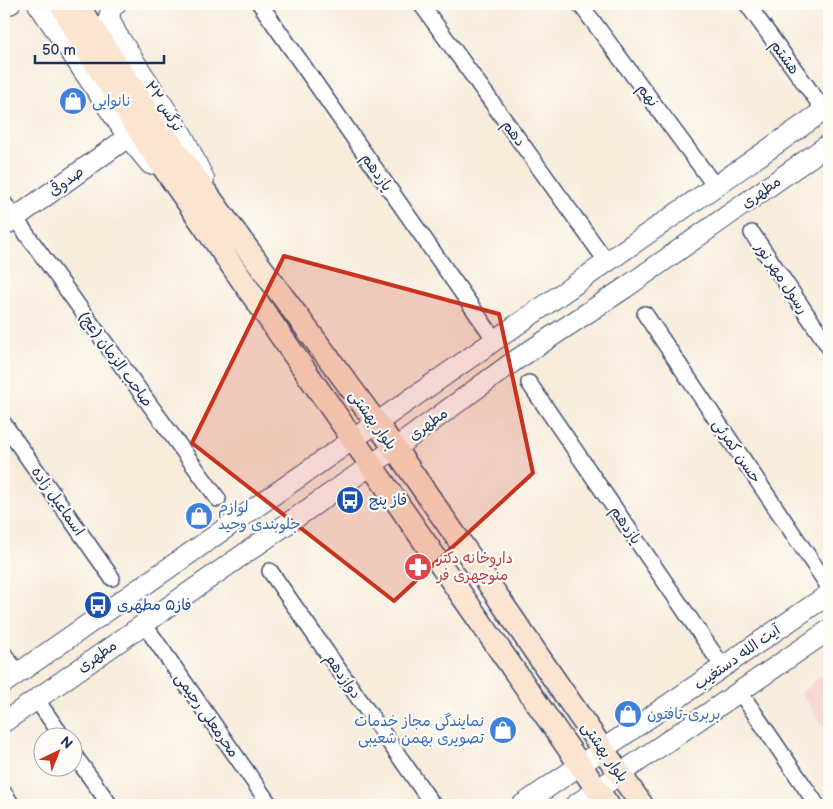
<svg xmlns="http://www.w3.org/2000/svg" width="833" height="809" font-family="'Balsamiq Sans','Playpen Sans Arabic',sans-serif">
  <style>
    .built { fill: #f7d0cc }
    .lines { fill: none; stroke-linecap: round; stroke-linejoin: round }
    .minor-casing { stroke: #3c4b71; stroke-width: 18 }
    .tertiary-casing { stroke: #3c4b71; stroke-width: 22 }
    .secondary-casing { stroke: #3c4b71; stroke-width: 25 }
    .minor { stroke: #fff; stroke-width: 15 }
    .tertiary { stroke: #fff; stroke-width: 20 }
    .secondary { stroke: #fce5d0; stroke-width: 22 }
    .marked { fill: #c8321e; fill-opacity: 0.2; stroke: #c8321e; stroke-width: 4; stroke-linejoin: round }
    .labels { text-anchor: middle; stroke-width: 4.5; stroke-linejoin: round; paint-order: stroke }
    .street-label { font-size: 15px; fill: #1b2f5e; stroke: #fdfcf7 }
    .shop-label { font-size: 15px; fill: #366cbe; stroke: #fdfcf7; text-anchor: start }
    .transit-label { font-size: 15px; fill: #164399; stroke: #fdfcf7; text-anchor: start }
    .health-label { font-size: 15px; fill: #be3a42; stroke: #fdfcf7; text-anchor: start }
  </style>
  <rect width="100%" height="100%" fill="#fdfcf7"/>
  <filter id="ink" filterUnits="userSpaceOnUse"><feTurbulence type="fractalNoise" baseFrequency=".02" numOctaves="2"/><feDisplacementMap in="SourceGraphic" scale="10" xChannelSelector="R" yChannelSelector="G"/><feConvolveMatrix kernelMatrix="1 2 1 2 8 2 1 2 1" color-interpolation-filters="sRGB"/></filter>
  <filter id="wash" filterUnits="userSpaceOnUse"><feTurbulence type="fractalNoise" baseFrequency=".0096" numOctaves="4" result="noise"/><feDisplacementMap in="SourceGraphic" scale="20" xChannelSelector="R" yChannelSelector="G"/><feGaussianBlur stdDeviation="1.12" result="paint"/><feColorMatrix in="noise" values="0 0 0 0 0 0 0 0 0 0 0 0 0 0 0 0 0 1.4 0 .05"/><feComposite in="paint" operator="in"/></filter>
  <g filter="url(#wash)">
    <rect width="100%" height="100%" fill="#f8ecdb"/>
    <!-- built -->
    <path class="built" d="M 824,674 L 829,683 L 829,735 L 801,693 Z"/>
  </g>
  <g filter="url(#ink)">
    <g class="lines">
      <!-- minor casing -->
      <g class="minor-casing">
        <path id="minor" d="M 260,4 L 495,340
          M 421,4 L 607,262
          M 580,4 L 715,186
          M 747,4 L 824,110
          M 4,203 L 218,499
          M 752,233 L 829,347
          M 645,314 L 829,587
          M 529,383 L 723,667
          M 4,424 L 112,578
          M 270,571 L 433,805
          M 144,624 L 270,805
          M 4,654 L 18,673
          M 740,692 L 817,805
          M 36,699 L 62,736
          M 72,752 L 110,805
          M 4,793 L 12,805"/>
      </g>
      <!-- tertiary casing -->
      <g class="tertiary-casing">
        <path id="tertiary" d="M 4,4 L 10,4
          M 38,4 L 128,137 L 150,164
          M 116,4 L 112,7 L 109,17 L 116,33 L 183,136 L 204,179
          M 4,226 L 128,137
          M 4,683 L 829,107
          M 4,722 L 394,449 L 513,362 L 625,288 L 829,144
          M 522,805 L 829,594
          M 575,805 L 829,630"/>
      </g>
      <!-- secondary casing -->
      <g class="secondary-casing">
        <path id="secondary" d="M 61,4 L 78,36 L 152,151 L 608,805
          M 77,4 C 168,148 274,283 375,421 C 466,547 551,678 642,805"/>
      </g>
      <!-- minor -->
      <use href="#minor" class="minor"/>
      <!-- tertiary -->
      <use href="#tertiary" class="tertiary"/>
      <!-- secondary -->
      <use href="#secondary" class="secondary"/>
    </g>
  </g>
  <!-- marked area -->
  <path class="marked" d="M 284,256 L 499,314 L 533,473 L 394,601 L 192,443 Z"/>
  <!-- icons -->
  <defs>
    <g id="shop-disc" transform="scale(1.4375)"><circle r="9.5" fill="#3f7fe0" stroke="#fdfcf7"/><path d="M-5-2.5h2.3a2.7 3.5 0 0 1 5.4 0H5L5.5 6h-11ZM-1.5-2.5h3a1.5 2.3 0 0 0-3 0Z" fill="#fff"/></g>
    <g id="bus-disc" transform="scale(1.4375)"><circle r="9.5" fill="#1a4fb4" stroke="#fdfcf7"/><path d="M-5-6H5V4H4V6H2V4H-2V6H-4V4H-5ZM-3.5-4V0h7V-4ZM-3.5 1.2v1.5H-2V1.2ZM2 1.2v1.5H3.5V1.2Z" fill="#fff"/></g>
    <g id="pharmacy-disc" transform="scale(1.4375)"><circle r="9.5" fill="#e0444e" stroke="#fdfcf7"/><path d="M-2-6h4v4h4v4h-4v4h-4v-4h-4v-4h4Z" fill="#fff"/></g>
  </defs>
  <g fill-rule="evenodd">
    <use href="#shop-disc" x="73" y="101"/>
    <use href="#bus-disc" x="350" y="500"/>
    <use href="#shop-disc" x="199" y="516"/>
    <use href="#pharmacy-disc" x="418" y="567"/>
    <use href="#bus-disc" x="98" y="605"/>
    <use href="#shop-disc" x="628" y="714"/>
    <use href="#shop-disc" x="503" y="730"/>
  </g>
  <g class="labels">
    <!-- street labels -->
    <g class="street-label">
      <text transform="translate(785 57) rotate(54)" y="5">هشتم</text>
      <text transform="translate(648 95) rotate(53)" y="5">نهم</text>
      <text transform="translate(164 106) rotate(57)" y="5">نرگس ۲۲</text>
      <text transform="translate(514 133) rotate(54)" y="5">دهم</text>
      <text transform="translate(377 172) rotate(55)" y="5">یازدهم</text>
      <text transform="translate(66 181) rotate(-36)" y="5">صدوقی</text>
      <text transform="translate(761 192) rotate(-35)" y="5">مطهری</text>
      <text transform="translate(782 278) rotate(56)" y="5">رسول مهر نور</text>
      <text transform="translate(116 359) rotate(54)" y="5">صاحب الزمان (عج)</text>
      <text transform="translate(373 420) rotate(54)" y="5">بلوار بهشتی</text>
      <text transform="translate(428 424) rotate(-36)" y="5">مطهری</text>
      <text transform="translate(737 451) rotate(56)" y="5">حسن کمرئی</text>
      <text transform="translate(58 501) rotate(55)" y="5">اسماعیل زاده</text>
      <text transform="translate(626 525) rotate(56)" y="5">یازدهم</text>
      <text transform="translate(97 656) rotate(-35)" y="5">مطهری</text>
      <text transform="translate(737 657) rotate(-35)" y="5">آیت الله دستغیب</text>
      <text transform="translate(343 676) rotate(55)" y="5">دوازدهم</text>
      <text transform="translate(207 715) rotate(55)" y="5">محرمعلی رحیمی</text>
      <text transform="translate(605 752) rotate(55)" y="5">بلوار بهشتی</text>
    </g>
    <!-- shop labels -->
    <g class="shop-label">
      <text x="92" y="106">نانوایی</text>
      <text x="218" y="512">لوازم<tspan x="218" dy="17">جلوبندی وحید</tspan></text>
      <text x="647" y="719">بربری-تافتون</text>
      <text x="484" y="726" text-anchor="end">نمایندگی مجاز خدمات<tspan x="484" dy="17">تصویری بهمن شعیبی</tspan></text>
    </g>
    <!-- transit labels -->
    <g class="transit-label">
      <text x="369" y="505">فاز پنج</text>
      <text x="117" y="610">فاز۵ مطهری</text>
    </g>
    <!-- health labels -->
    <g class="health-label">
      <text x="437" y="563">داروخانه دکتر<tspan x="437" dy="17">منوچهری فر</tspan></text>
    </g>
  </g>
  <!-- margin -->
  <rect width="833" height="809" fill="none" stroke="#fdfcf7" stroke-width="20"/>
  <!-- north arrow -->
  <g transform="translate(58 752) rotate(43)"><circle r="24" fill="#fdfcf7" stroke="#a3aaba"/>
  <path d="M0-4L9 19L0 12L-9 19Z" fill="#c8321e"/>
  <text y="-8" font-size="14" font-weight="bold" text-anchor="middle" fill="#1b2f5e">N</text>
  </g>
  <!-- scale -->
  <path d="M35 55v8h129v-8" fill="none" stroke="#1b2f5e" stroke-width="2.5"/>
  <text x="42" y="55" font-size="15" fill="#1b2f5e" stroke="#fdfcf7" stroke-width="4" paint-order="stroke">50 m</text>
</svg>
